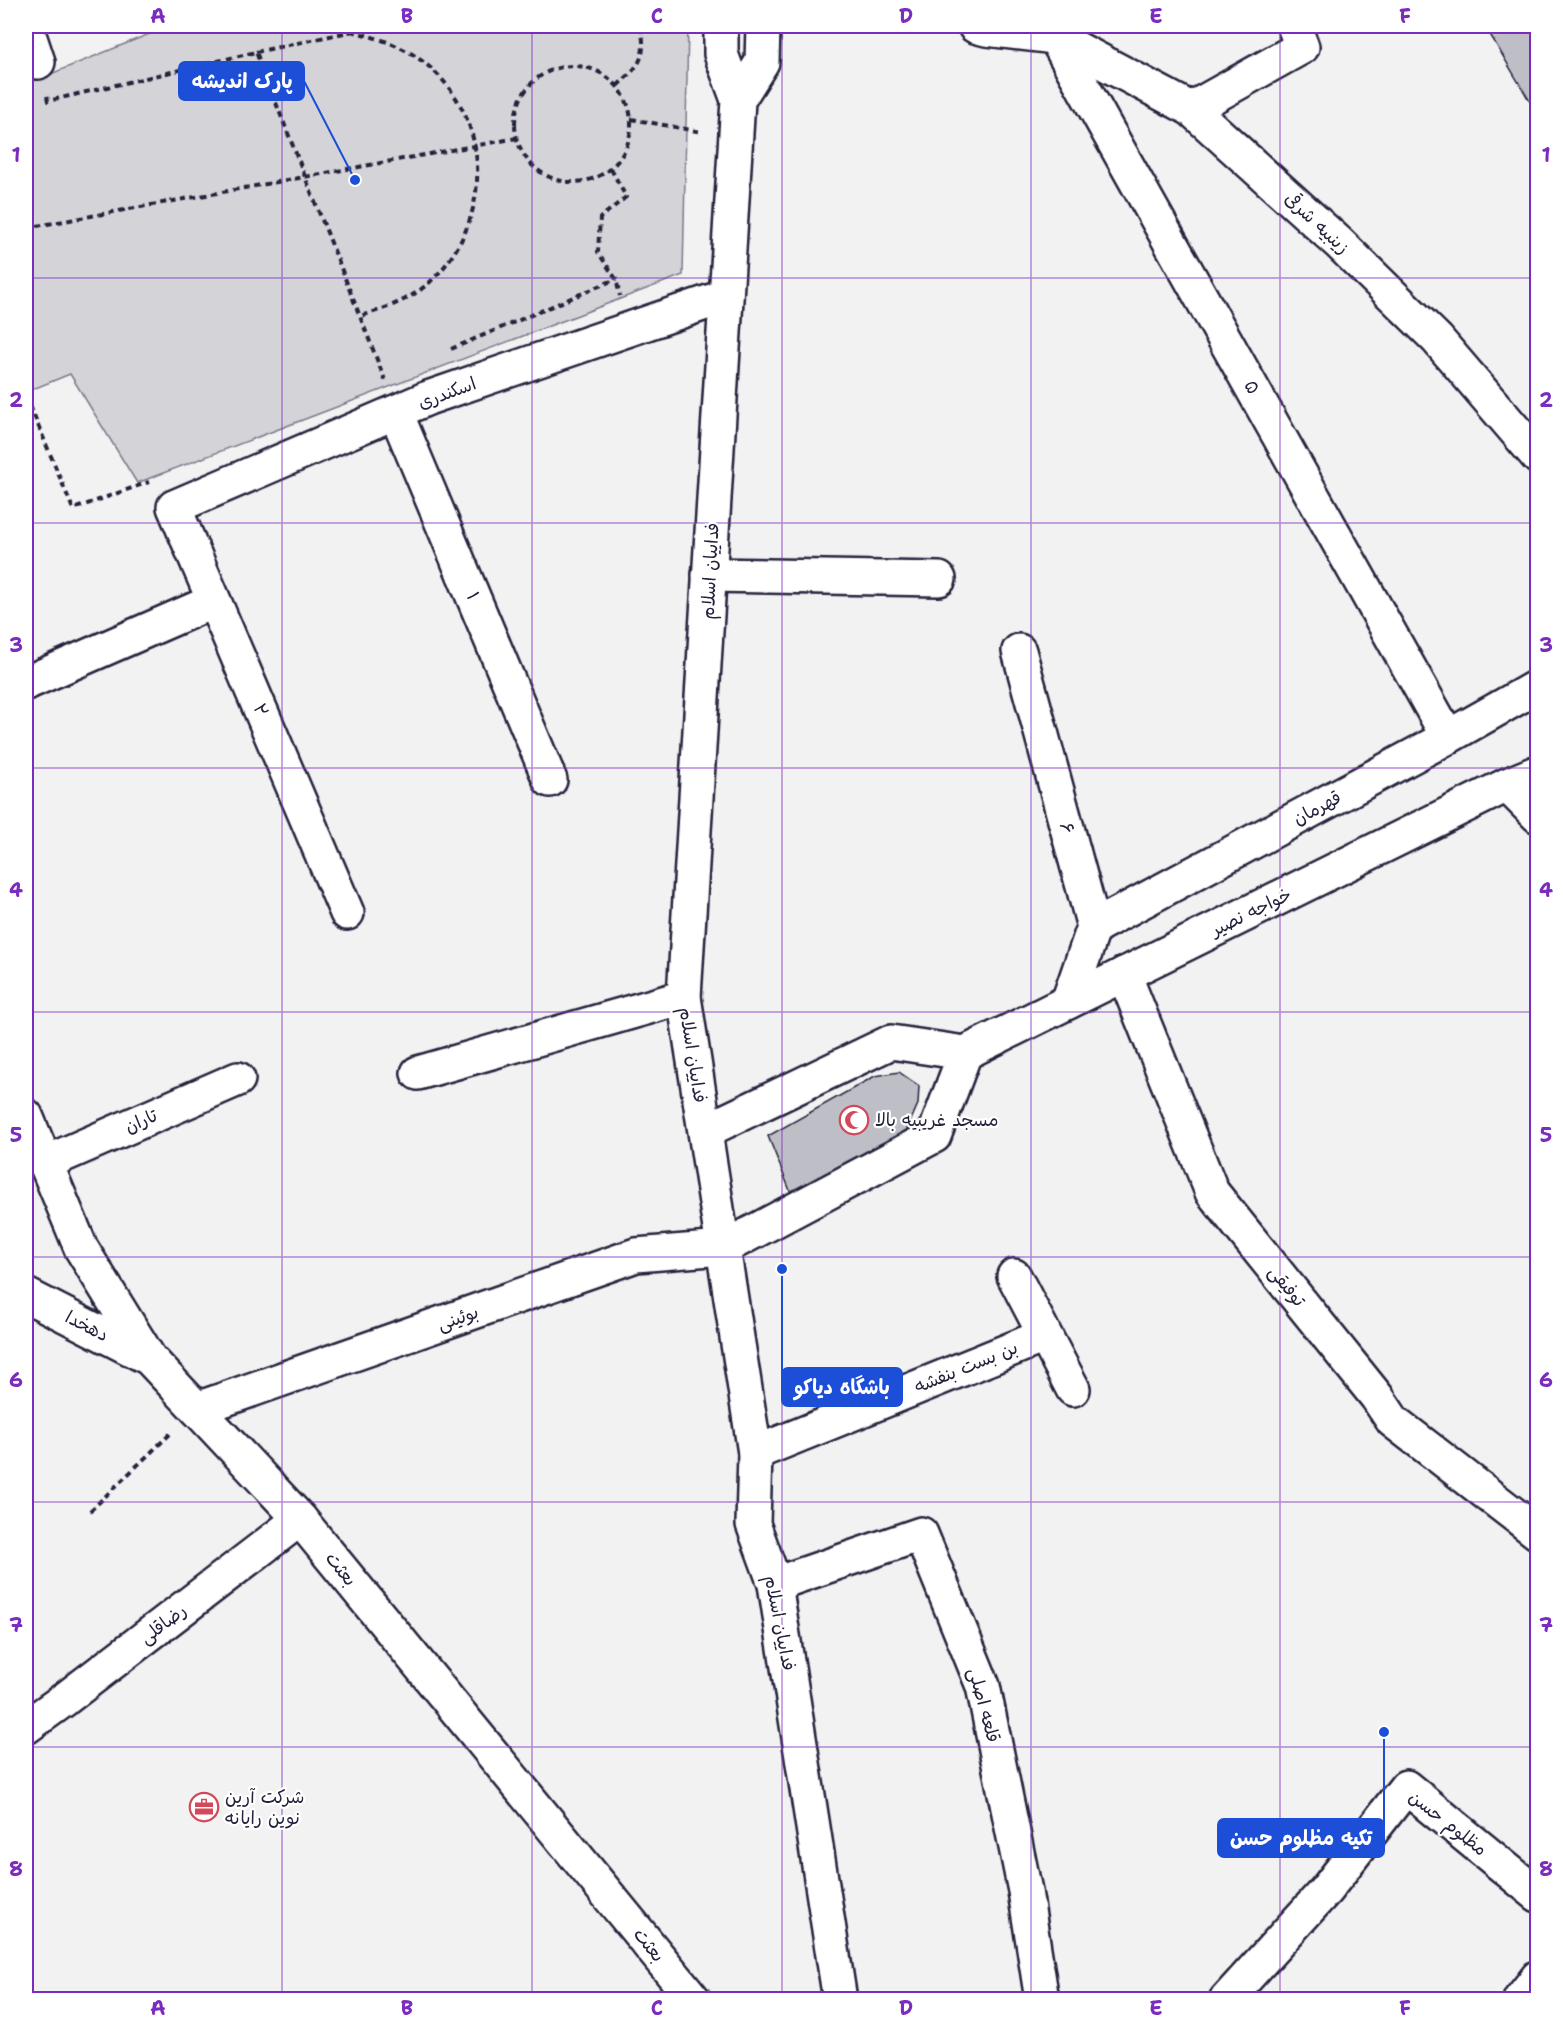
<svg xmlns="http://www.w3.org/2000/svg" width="1563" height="2025" font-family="'Shantell Sans','Playpen Sans Arabic',sans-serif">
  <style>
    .green { fill: #d3d3d8; stroke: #7a7a8a; stroke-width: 1.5 }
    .building { fill: #bebec6; stroke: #22223b; stroke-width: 1.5 }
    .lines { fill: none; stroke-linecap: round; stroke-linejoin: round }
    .street-casing { stroke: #22223b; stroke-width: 38 }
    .secondary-casing { stroke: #22223b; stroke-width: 38 }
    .path { stroke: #22223b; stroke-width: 4; stroke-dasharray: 6 4.5; stroke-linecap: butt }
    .street { stroke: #fff; stroke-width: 33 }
    .secondary { stroke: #fff; stroke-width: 33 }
    .grid { fill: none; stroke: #7b2cbf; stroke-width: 1.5; stroke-opacity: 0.55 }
    .labels { text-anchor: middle; stroke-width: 4.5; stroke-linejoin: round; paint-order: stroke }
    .street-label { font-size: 18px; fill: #22223b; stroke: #fff }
    .poi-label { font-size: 18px; fill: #22223b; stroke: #fff; text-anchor: start }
    .leader { fill: none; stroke: #1d4ed8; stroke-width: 2 }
    .callout-dot { fill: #1d4ed8; stroke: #fff; stroke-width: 2 }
    .callout { fill: #1d4ed8; stroke: #1d4ed8; stroke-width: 2 }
    .callout-label { font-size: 20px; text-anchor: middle; font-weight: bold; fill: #fff }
    .neatline { fill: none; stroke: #7b2cbf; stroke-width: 2 }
    .grid-label { font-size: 20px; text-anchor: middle; font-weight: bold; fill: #7b2cbf }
  </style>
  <rect width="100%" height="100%" fill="#f2f2f3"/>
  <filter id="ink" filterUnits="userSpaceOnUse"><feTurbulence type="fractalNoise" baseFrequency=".0167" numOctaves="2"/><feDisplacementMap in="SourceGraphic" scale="12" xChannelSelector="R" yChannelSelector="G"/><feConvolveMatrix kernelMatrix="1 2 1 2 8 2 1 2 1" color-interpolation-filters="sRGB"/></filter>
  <g filter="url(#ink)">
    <!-- green -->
    <path class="green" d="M 169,26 L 688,26 L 683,275 L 137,483 L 70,374 L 26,392 L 26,84 Z"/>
    <!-- building -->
    <path class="building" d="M 1485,26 L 1538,26 L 1538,115 Z
      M 899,1072 L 919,1086 L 918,1104 L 904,1136 L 793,1198 L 768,1136 L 875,1076 Z"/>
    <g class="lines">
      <!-- street casing -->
      <g class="street-casing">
        <path id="street" d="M 26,26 L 38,62
          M 1055,37 L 1448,737
          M 1191,109 L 1302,47 L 1294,26
          M 396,413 L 550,780
          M 709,575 L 939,579
          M 1019,651 L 1094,927 L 1068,1002
          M 26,683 L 214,601
          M 1507,785 L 1538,816
          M 347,913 L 174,507 L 428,398 L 726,296
          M 1094,927 L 1448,737 L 1538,686
          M 1124,974 L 1212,1192 L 1377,1397 L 1393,1421 L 1538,1533
          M 418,1073 L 684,997
          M 45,1163 L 238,1079
          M 1014,1276 L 1073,1389
          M 197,1409 L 636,1255 L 723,1248
          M 755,1453 L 1044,1336
          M 775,1584 L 921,1534 L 983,1686 L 1025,1891 L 1042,2000
          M 26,1727 L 65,1699 L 300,1519
          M 1226,2000 L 1326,1890 L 1406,1787 L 1538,1895
          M 1520,2000 L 1538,1977"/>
      </g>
      <!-- secondary casing -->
      <g class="secondary-casing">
        <path id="secondary" d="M 721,26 L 721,54 L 738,100 L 684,997 L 755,1453 L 753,1524 L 775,1584 L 840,2000
          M 975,26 L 986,29 L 1055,37
          M 1043,26 L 1055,37 L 1191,109 L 1339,243 L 1437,339 L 1538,457
          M 738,100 L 762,62 L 763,26
          M 965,1053 L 1507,785 L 1538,772
          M 26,1116 L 81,1248 L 149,1358 L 300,1519 L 694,2000
          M 705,1131 L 891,1042 L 965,1053
          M 723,1248 L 934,1136 L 965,1053
          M 26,1295 L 147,1357"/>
      </g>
      <!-- path -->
      <path class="path" d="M 351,31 C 370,36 389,41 407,51 C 492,100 500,216 430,282 C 410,300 385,309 360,316
        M 256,52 L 376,26
        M515 124a58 58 0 1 1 116 0a58 58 0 1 1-116 0Z
        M 617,86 C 640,65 647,58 641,26
        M 47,96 L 48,101 L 256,52 L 385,380
        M 631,119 L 702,132
        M 611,169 L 626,197 L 600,218 L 598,252 L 616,279 L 620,296
        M 26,228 L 517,138
        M 451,349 L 616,279
        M 26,396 L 73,509 L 149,482
        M 90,1511 L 170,1434"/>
      <!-- street -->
      <use href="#street" class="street"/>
      <!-- secondary -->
      <use href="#secondary" class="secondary"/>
    </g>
  </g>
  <!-- grid -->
  <path class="grid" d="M 282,26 L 282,2000M 532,26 L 532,2000M 782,26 L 782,2000M 1031,26 L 1031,2000M 1280,26 L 1280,2000M 26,278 L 1538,278M 26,523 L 1538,523M 26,768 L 1538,768M 26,1012 L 1538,1012M 26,1257 L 1538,1257M 26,1502 L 1538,1502M 26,1747 L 1538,1747"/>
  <!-- icons -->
  <defs>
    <g id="mosque-ring" transform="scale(1.5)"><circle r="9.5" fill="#fff" stroke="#d1495b" stroke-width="1.5"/><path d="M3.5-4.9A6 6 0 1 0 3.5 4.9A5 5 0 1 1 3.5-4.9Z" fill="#d1495b"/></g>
    <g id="office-ring" transform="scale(1.5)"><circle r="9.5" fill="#fff" stroke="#d1495b" stroke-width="1.5"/><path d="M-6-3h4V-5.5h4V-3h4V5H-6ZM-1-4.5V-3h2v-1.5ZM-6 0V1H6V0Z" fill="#d1495b"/></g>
  </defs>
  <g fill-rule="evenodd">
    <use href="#mosque-ring" x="854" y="1120"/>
    <use href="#office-ring" x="204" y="1807"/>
  </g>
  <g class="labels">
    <!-- street labels -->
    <g class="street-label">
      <text transform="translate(1317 223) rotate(43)" y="6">زینبیه شرقی</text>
      <text transform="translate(1252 387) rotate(61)" y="6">۵</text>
      <text transform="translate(447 393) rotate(-20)" y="6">اسکندری</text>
      <text transform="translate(710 571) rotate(-87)" y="6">فداییان اسلام</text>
      <text transform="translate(473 596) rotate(67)" y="6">۱</text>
      <text transform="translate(261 710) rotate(67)" y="6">۲</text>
      <text transform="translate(1317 808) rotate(-28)" y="6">قهرمان</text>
      <text transform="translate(1067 828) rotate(75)" y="6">۶</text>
      <text transform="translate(1251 912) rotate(-26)" y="6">خواجه نصیر</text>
      <text transform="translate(693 1055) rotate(81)" y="6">فداییان اسلام</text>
      <text transform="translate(141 1121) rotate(-24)" y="6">تاران</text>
      <text transform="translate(1287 1286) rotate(51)" y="6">توفیقی</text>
      <text transform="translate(458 1318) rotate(-19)" y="6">بوئینی</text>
      <text transform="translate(87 1326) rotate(27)" y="6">دهخدا</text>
      <text transform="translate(966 1367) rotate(-22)" y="6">بن بست بنفشه</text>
      <text transform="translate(341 1569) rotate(51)" y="6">بعثت</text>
      <text transform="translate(780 1623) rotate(79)" y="6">فداییان اسلام</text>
      <text transform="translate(163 1624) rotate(-37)" y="6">رضاقلی</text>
      <text transform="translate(984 1705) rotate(75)" y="6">قلعه اصلی</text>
      <text transform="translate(1448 1823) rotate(38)" y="6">مظلوم حسن</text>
      <text transform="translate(649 1945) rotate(51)" y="6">بعثت</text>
    </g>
    <!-- poi labels -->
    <g class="poi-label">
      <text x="875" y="1126">مسجد غریبیه بالا</text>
      <text x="225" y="1803">شرکت آرین<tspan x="225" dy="21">نوین رایانه</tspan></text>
    </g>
  </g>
  <!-- callouts -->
  <path class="leader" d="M355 180L304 81M782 1269L782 1387M1384 1732L1384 1838"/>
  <g class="callout-dot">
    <circle cx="355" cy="180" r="6"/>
    <circle cx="782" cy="1269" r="6"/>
    <circle cx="1384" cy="1732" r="6"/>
  </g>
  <g class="callout">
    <rect x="179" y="62" width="125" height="38" rx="6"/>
    <rect x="782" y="1368" width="120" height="38" rx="6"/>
    <rect x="1218" y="1819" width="166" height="38" rx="6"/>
  </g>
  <g class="callout-label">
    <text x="242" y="88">پارک اندیشه</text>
    <text x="842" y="1394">باشگاه دیاکو</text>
    <text x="1301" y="1845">تکیه مظلوم حسن</text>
  </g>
  <!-- margin -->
  <rect width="1563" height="2025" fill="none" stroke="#fff" stroke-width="66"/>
  <rect x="33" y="33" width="1497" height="1959" class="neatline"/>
  <g class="grid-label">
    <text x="158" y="23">A</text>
    <text x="407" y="23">B</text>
    <text x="657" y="23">C</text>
    <text x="906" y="23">D</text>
    <text x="1156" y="23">E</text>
    <text x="1405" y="23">F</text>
    <text x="16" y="162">1</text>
    <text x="1546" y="162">1</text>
    <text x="16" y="407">2</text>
    <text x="1546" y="407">2</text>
    <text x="16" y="652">3</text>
    <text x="1546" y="652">3</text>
    <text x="16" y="897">4</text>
    <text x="1546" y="897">4</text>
    <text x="16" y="1142">5</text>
    <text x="1546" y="1142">5</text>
    <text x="16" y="1387">6</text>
    <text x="1546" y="1387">6</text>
    <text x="16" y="1632">7</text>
    <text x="1546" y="1632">7</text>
    <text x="16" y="1876">8</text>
    <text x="1546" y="1876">8</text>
    <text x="158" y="2015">A</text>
    <text x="407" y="2015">B</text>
    <text x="657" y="2015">C</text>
    <text x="906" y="2015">D</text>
    <text x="1156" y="2015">E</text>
    <text x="1405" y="2015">F</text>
  </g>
</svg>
